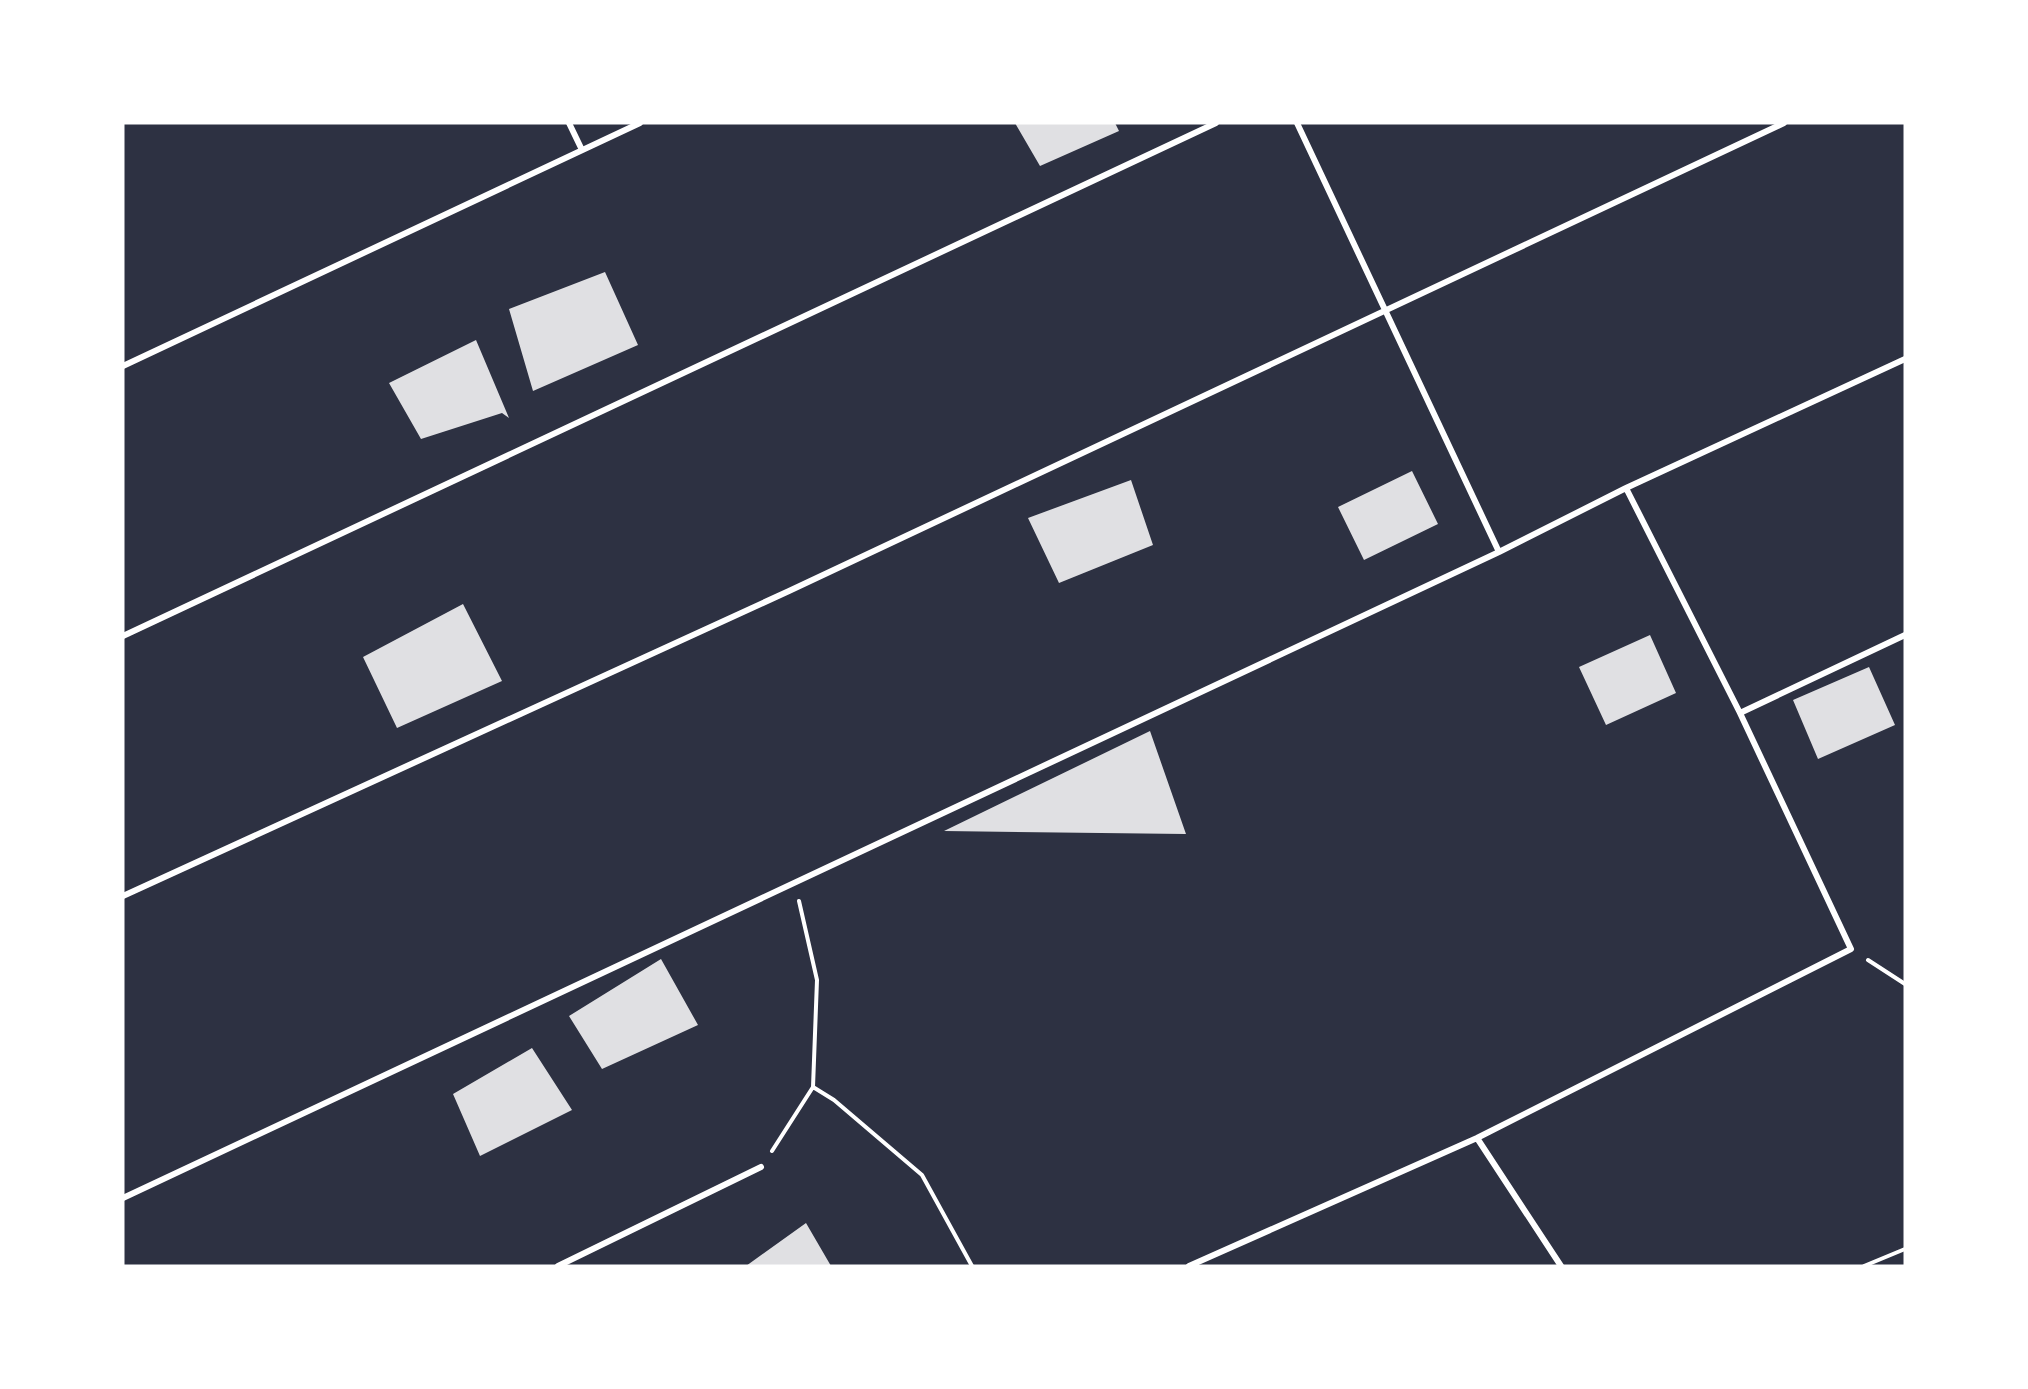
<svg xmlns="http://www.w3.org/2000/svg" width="2028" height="1389" font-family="'Alegreya Sans',sans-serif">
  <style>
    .building { fill: #e0e0e3 }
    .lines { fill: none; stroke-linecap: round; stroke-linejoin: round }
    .path { stroke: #fff; stroke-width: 4 }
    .minor { stroke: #fff; stroke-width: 6 }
  </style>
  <rect width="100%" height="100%" fill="#2d3142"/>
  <!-- building -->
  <path class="building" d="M 1015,123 L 1115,123 L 1119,131 L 1040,166 Z
    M 605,272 L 638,345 L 533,391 L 509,309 Z
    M 476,340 L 509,418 L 502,413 L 421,439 L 389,383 Z
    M 1412,471 L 1438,524 L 1364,560 L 1338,507 Z
    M 1131,480 L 1153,545 L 1059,583 L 1028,518 Z
    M 463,604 L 502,681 L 397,728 L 363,657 Z
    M 1650,635 L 1676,693 L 1606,725 L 1579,667 Z
    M 1869,667 L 1895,725 L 1818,759 L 1793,700 Z
    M 1150,731 L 1186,834 L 944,831 Z
    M 661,959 L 698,1025 L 602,1069 L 569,1016 Z
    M 532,1048 L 572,1110 L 480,1156 L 453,1094 Z
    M 806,1223 L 831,1266 L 746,1266 Z"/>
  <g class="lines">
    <!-- path -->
    <path class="path" d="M 799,901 L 817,980 L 813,1087
      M 1868,960 L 1905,984
      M 772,1151 L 813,1087 L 834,1100 L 922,1175 L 972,1266
      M 1864,1266 L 1905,1249"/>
    <!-- minor -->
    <path class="minor" d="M 569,123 L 582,150
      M 1297,123 L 1499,552
      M 123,366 L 640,123
      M 123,636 L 1216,123
      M 1740,713 L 1905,635
      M 123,896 L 789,591 L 1784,123
      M 1477,1138 L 1561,1266
      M 123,1198 L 1499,552 L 1626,488 L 1905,359
      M 558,1266 L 761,1167
      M 1189,1266 L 1477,1138 L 1851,949 L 1740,713 L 1626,488"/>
  </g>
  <!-- border -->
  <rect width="2028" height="1389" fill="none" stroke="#ffffff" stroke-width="249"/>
</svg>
